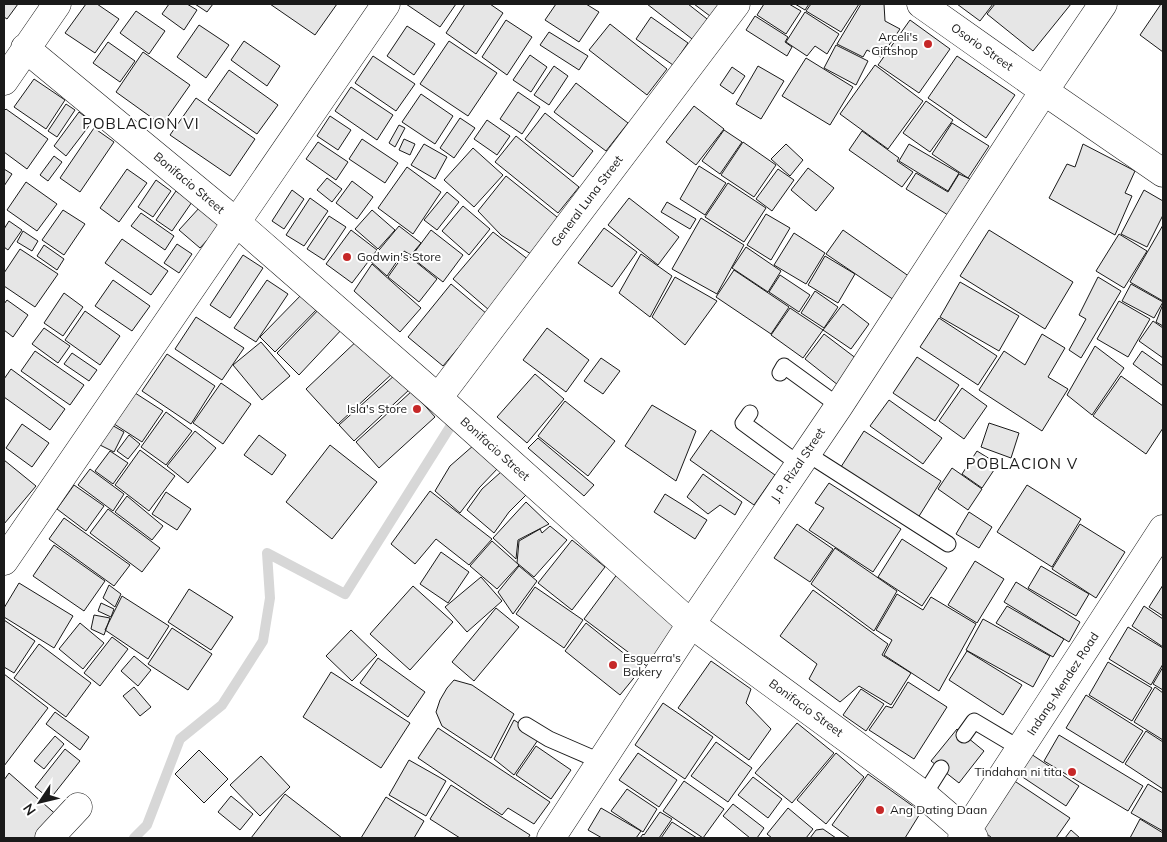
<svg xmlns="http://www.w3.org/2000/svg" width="1167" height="842" font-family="Mulish,sans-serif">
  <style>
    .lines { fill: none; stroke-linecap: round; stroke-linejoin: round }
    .stream { stroke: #d7d7d7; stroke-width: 10 }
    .building { fill: #e6e6e6; stroke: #1a1a1a }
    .lane-casing { stroke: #1a1a1a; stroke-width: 17 }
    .street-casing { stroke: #1a1a1a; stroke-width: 29 }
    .primary-casing { stroke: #1a1a1a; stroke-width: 29 }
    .lane { stroke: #fff; stroke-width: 15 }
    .street { stroke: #fff; stroke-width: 28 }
    .primary { stroke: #fff; stroke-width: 28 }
    .poi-dot { fill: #c62828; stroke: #fff; stroke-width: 2 }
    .labels { text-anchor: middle; stroke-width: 4; stroke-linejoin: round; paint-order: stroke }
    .poi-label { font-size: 12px; fill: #1a1a1a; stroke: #fff; text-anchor: end }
    .street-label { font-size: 12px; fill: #1a1a1a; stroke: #fff }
    .quarter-label { font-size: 15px; letter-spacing: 1px; fill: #1a1a1a; stroke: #fff }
  </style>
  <rect width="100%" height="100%" fill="#fff"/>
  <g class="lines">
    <!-- stream -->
    <path class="stream" d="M 134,838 L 147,825 L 180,739 L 222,705 L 263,641 L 270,598 L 267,553 L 345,594 L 450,427"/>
  </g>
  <!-- building -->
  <path class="building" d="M 4,4 L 18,4 L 7,19 L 4,17 Z
    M 86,4 L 97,4 L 119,19 L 95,53 L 65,33 Z
    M 169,4 L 187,4 L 197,10 L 184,30 L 162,14 Z
    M 195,4 L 213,4 L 207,12 Z
    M 270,4 L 337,4 L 315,35 Z
    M 406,4 L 456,4 L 440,27 Z
    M 465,4 L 490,4 L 503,13 L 476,54 L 446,33 Z
    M 556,4 L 586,4 L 599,12 L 579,42 L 545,20 Z
    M 647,4 L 688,4 L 711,22 L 696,42 Z
    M 694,4 L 725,4 L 714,19 Z
    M 764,4 L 789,4 L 801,11 L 786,34 L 757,15 Z
    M 795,4 L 809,4 L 805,10 Z
    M 811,4 L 859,4 L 841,32 L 806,11 Z
    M 861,4 L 884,4 L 885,21 L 900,29 L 881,57 L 867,50 L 863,57 L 837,44 Z
    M 957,4 L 993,4 L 980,21 Z
    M 995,4 L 1071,4 L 1033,51 L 987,14 Z
    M 1161,4 L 1163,4 L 1163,52 L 1140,35 Z
    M 136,11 L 165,31 L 149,54 L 120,33 Z
    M 805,12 L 839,34 L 827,54 L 815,46 L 807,56 L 786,42 Z
    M 755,16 L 788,37 L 785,42 L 792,47 L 787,56 L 746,30 Z
    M 651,17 L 688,43 L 673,65 L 636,39 Z
    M 506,20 L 532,37 L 507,75 L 482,57 Z
    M 910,20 L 950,49 L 919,93 L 878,65 Z
    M 610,24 L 667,69 L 647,95 L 589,50 Z
    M 199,25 L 229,45 L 206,78 L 177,57 Z
    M 407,26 L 435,44 L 414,75 L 387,56 Z
    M 549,32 L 588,56 L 579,70 L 540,45 Z
    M 244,41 L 280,66 L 267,86 L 231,60 Z
    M 449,41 L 497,73 L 468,116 L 420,84 Z
    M 108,42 L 135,61 L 120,82 L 93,63 Z
    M 836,45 L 868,61 L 856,85 L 824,68 Z
    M 143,52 L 190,85 L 162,125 L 116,92 Z
    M 530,55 L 547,67 L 531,92 L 513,80 Z
    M 373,56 L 415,84 L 396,111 L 355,83 Z
    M 957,56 L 1015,95 L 986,138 L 928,98 Z
    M 806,58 L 853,87 L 830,125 L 782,96 Z
    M 875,65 L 923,101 L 888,149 L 840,114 Z
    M 554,66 L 568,76 L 549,105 L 534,95 Z
    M 758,66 L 784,81 L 761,119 L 736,104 Z
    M 732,67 L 745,76 L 733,94 L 720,85 Z
    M 229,70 L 278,105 L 257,134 L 208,100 Z
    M 34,79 L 65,100 L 46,129 L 14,107 Z
    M 576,83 L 628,123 L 606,151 L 554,112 Z
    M 351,87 L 393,115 L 377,140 L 335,111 Z
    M 518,92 L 540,107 L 522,134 L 500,119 Z
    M 421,94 L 453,116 L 435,144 L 402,122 Z
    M 196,98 L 255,139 L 230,176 L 170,135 Z
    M 926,101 L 953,120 L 930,152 L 903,133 Z
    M 66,104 L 75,110 L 57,137 L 48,131 Z
    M 694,106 L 724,129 L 696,165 L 666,142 Z
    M 6,109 L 48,139 L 27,169 L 4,152 L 4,111 Z
    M 79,112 L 92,122 L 66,156 L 54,146 Z
    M 545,113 L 593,151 L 573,177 L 525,139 Z
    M 330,116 L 351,130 L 338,150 L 317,136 Z
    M 460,118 L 475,128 L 454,158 L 440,148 Z
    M 487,120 L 510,136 L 497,155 L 474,139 Z
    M 952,123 L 989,146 L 968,178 L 932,154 Z
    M 399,125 L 405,128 L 395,147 L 389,143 Z
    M 94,128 L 114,142 L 80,192 L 60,178 Z
    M 724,130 L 742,142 L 720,174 L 702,161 Z
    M 862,131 L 899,158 L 897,161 L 913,172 L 902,187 L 849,150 Z
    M 516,136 L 579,187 L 558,213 L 495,162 Z
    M 362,139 L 398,163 L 385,183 L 349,159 Z
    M 404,139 L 415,144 L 410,155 L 399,150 Z
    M 318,142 L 348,162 L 336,180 L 306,159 Z
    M 743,142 L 776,165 L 754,197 L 721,175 Z
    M 424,144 L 447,157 L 435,179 L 411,165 Z
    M 786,144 L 803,160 L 790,176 L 771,159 Z
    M 909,144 L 959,173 L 948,191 L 899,161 Z
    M 1083,144 L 1135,171 L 1125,193 L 1132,196 L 1115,235 L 1049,198 L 1067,164 L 1075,167 Z
    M 473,148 L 503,175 L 474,207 L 444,180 Z
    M 54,156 L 62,162 L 48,181 L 40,175 Z
    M 699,166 L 726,183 L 705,215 L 680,199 Z
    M 407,167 L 441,192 L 413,234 L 378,208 Z
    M 808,168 L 834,188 L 816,211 L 791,190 Z
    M 4,169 L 12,174 L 4,186 Z
    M 127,169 L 147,183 L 119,222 L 100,208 Z
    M 778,169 L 794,180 L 772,211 L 756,199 Z
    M 916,173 L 948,192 L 959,174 L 970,179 L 948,215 L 906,189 Z
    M 506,176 L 562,221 L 534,256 L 501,235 L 478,211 Z
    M 327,178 L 342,189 L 332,202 L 317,190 Z
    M 156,180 L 171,191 L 153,217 L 138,207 Z
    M 352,181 L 373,197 L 357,219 L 336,203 Z
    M 26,182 L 57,204 L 37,231 L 7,210 Z
    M 728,183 L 766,208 L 744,242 L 705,217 Z
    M 292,190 L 304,199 L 284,229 L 272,221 Z
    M 1144,190 L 1163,201 L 1163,215 L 1147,247 L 1121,234 Z
    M 176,191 L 192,202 L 172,231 L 156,220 Z
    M 447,192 L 459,202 L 437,230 L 424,220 Z
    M 310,198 L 328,211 L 304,246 L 286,235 Z
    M 629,198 L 679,237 L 658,265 L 608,225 Z
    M 667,202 L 696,219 L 690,229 L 661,212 Z
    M 463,206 L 490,229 L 469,255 L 442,231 Z
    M 200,207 L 220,226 L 200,248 L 179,230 Z
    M 63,210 L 85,224 L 64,255 L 42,240 Z
    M 372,210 L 395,230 L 378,249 L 355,229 Z
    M 141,213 L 174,236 L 165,250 L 131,226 Z
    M 766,214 L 790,228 L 771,260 L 747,245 Z
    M 329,216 L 346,227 L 324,260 L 307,249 Z
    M 701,218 L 744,245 L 717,294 L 672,269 Z
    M 9,221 L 22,230 L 8,250 L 4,247 L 4,229 Z
    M 1163,225 L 1163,301 L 1130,282 Z
    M 399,226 L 421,243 L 411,255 L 404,251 L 387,276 L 370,261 Z
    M 604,228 L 637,252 L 612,287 L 578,263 Z
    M 351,230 L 377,250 L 352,283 L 326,264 Z
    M 431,230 L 463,255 L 443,282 L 411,257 Z
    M 843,230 L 910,277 L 894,300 L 826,254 Z
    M 989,230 L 1073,282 L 1045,329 L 960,276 Z
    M 23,231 L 38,241 L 32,251 L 17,242 Z
    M 493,232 L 534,264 L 489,310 L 453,279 Z
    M 794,233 L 825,253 L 806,284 L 774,265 Z
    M 1119,234 L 1147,251 L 1124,288 L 1096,271 Z
    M 122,239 L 168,271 L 151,295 L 105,263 Z
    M 177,244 L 192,254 L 179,273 L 164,263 Z
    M 44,245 L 64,259 L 57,270 L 37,256 Z
    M 746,247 L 781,271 L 768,292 L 732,268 Z
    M 20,249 L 58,274 L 35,307 L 4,286 L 4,273 Z
    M 405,253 L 437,279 L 419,302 L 388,277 Z
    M 641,254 L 672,276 L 650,317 L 619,293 Z
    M 243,255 L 263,268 L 230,318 L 210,305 Z
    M 825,256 L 855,274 L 838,303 L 808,285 Z
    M 372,264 L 421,308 L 400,332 L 354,291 Z
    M 734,270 L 789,307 L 771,334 L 716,297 Z
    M 780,275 L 810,295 L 799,312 L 769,292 Z
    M 675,277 L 717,301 L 685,345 L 652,317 Z
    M 1098,277 L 1121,291 L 1081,358 L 1069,350 L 1086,319 L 1079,315 Z
    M 113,280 L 150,306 L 132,331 L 95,306 Z
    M 267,280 L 288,294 L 256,342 L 234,328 Z
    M 960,282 L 1019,316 L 999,351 L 940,317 Z
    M 451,284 L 487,314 L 443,366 L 408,337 Z
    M 1131,284 L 1163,302 L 1154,318 L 1122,301 Z
    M 306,290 L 321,305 L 275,352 L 260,337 Z
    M 815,291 L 838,307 L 824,328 L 801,313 Z
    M 64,293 L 83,307 L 63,336 L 44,323 Z
    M 7,300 L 28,315 L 13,337 L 4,330 L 4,304 Z
    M 1119,301 L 1150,319 L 1128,357 L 1097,339 Z
    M 843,304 L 869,324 L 851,349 L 823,330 Z
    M 1163,304 L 1163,326 L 1156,322 Z
    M 322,306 L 344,327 L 299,375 L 277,353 Z
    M 790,308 L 823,330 L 803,358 L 771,335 Z
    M 85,311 L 120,336 L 100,365 L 65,340 Z
    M 196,317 L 244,348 L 222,380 L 175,349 Z
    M 939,318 L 997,356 L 978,385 L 920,347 Z
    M 1153,321 L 1163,328 L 1163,358 L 1139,341 Z
    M 44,328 L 70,346 L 58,363 L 32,344 Z
    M 547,328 L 589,360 L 566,392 L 523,360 Z
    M 824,334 L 857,359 L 838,385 L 805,359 Z
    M 1042,334 L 1065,348 L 1048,377 L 1068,389 L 1042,431 L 979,390 L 1004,351 L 1025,365 Z
    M 361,337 L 394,372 L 338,424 L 306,389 Z
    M 261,342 L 290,376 L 262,400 L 233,365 Z
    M 1095,346 L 1124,368 L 1092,415 L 1067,395 Z
    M 35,351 L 84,385 L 70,405 L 21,371 Z
    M 1142,351 L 1163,366 L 1163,386 L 1133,364 Z
    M 72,353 L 97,370 L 89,381 L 64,364 Z
    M 167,354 L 215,386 L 191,424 L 142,391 Z
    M 917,357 L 959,385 L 935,421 L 893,393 Z
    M 601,358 L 620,371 L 603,394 L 584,381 Z
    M 11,369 L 65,409 L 50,430 L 4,397 L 4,379 Z
    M 396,374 L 410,389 L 354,441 L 339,425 Z
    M 535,374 L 564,399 L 527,443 L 497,417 Z
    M 1121,376 L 1163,406 L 1163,428 L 1146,454 L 1093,416 Z
    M 221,383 L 251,404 L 223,444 L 193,423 Z
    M 962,388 L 987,406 L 964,439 L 939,421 Z
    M 132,391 L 163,411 L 142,442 L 111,422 Z
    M 412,391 L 435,417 L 379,468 L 356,442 Z
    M 889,400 L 942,438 L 923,464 L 870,426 Z
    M 565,401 L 615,441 L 588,476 L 538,436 Z
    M 652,405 L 696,431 L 676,481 L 625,446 Z
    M 166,412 L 192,431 L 166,465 L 141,447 Z
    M 989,423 L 1019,433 L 1011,458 L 981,447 Z
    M 22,424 L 49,443 L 32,467 L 6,448 Z
    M 110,424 L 124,432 L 114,452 L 100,445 Z
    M 711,430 L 775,475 L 754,505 L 690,460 Z
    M 195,431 L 216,448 L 188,483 L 167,466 Z
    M 864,431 L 941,481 L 916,521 L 839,470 Z
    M 129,435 L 140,444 L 128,459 L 117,451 Z
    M 259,435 L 286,455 L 272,475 L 244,455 Z
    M 538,438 L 594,485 L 584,496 L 528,448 Z
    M 330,445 L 377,482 L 332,539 L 286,502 Z
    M 474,445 L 499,467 L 479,488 L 460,513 L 435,491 L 450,466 Z
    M 140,450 L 175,476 L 149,511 L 115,485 Z
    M 110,451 L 128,463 L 113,484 L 95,471 Z
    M 977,451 L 998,464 L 982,488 L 962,474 Z
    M 4,460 L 36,486 L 4,524 Z
    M 952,468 L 982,489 L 968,510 L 938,489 Z
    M 90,469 L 124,494 L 113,511 L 78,485 Z
    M 501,472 L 527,494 L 509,512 L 494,533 L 467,510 L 482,489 Z
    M 703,474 L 742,502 L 735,515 L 720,505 L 708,514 L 687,497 Z
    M 829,483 L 901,529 L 873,572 L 809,530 L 824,508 L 815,503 Z
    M 74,485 L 104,506 L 86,531 L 57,509 Z
    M 1027,485 L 1081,519 L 1052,567 L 997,532 Z
    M 430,491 L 492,539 L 469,565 L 436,539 L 415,564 L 391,544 Z
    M 166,492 L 191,509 L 177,530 L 152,514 Z
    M 665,494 L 707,520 L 695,539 L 654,512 Z
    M 127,496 L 163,526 L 152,540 L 115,512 Z
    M 526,502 L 549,524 L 518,540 L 516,559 L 493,538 Z
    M 108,509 L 160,548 L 142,572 L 90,533 Z
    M 969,512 L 992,527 L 979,548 L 956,534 Z
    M 64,518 L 130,565 L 114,586 L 49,539 Z
    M 797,524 L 833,549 L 810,582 L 774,558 Z
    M 1080,524 L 1125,552 L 1096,598 L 1052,569 Z
    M 550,526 L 567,540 L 534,577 L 517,563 L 519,541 L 540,529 L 542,533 Z
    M 902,539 L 947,568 L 922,606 L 878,577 Z
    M 572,540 L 605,567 L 572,610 L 538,583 Z
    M 492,541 L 519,565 L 497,589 L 470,566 Z
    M 54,545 L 105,581 L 84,611 L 33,576 Z
    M 835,548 L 897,591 L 874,631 L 811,584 Z
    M 441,552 L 469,572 L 448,603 L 420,584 Z
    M 975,561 L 1004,579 L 977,623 L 948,605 Z
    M 519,566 L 537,581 L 513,614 L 498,592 Z
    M 1041,566 L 1089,594 L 1076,616 L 1028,588 Z
    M 618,573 L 683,621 L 648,667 L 584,619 Z
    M 481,577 L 502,601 L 467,632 L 445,607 Z
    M 1016,582 L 1080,622 L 1069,642 L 1004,602 Z
    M 19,583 L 73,616 L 54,648 L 4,617 L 4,608 Z
    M 109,585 L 121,594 L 115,607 L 103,598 Z
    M 1163,585 L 1163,616 L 1149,607 Z
    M 413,586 L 453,622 L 410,670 L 370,634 Z
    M 535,587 L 583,620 L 564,648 L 516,614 Z
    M 189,589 L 233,617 L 211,650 L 168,622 Z
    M 813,590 L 888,644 L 882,655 L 911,673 L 891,705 L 859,686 L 840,702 L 809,679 L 817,664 L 780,636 Z
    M 897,594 L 923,610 L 931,597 L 976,624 L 939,691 L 884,655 L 892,640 L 876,630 Z
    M 122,596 L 169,626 L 148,659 L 105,630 Z
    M 101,603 L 114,609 L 111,617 L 98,611 Z
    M 1007,606 L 1064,639 L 1053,657 L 996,623 Z
    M 1144,606 L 1163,619 L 1163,647 L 1132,626 Z
    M 496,608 L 519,627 L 474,681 L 452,662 Z
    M 94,615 L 110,618 L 104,635 L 91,629 Z
    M 983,619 L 1050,656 L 1033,687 L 966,650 Z
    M 4,620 L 35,641 L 14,673 L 4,667 Z
    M 80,623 L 104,643 L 83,669 L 59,649 Z
    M 586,623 L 642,668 L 620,695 L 565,651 Z
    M 1128,627 L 1163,648 L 1163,664 L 1151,685 L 1109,659 Z
    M 172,628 L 212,654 L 188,690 L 148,664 Z
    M 351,630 L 377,655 L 352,681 L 326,656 Z
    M 112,637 L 128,649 L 100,686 L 84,673 Z
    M 39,644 L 91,683 L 66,717 L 14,678 Z
    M 967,651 L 1022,685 L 1003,715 L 949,680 Z
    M 134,656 L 151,670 L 138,686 L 121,671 Z
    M 378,658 L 425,692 L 408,717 L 360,683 Z
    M 711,661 L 751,689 L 746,703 L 771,729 L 749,760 L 678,708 Z
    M 1108,662 L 1152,688 L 1132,721 L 1089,695 Z
    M 1163,667 L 1163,690 L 1153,684 Z
    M 331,672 L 410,723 L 381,768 L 303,717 Z
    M 4,674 L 48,708 L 4,766 Z
    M 454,680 L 472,685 L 514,714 L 491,758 L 442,726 L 436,712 L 440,700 L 447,688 Z
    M 908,682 L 947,707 L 914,759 L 869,730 L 886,706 L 892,708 Z
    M 134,687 L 151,707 L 140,716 L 123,696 Z
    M 1155,687 L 1163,693 L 1163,740 L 1134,722 Z
    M 861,689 L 884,704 L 866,731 L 843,715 Z
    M 1086,695 L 1143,731 L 1123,763 L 1066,728 Z
    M 663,703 L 713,737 L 685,779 L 635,745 Z
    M 55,712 L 89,737 L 80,750 L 46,724 Z
    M 514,720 L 540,737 L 514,775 L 494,759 Z
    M 797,723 L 834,753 L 792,803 L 755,773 Z
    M 438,728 L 550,802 L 534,824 L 508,808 L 502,815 L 418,758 Z
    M 957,729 L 984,751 L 959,783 L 931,761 Z
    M 1146,731 L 1163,742 L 1163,789 L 1125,764 Z
    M 1059,735 L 1143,786 L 1128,811 L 1044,761 Z
    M 55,736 L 64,744 L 44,769 L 34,761 Z
    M 716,742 L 752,768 L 728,802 L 691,776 Z
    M 536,746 L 571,770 L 551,799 L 516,775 Z
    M 65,749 L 80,761 L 50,799 L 35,787 Z
    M 199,750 L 228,779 L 204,803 L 175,774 Z
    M 638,753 L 677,780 L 659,807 L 619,780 Z
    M 836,753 L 864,777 L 826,824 L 797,800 Z
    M 1031,754 L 1079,786 L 1066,806 L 1018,774 Z
    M 261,756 L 290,787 L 260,816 L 230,785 Z
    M 409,760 L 446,781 L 426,816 L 389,795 Z
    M 9,773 L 60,818 L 42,838 L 4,838 L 4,780 Z
    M 868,774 L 921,812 L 905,838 L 850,838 L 832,825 Z
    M 753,777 L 782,799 L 768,818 L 738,795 Z
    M 1013,780 L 1070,818 L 1056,838 L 992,838 L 982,830 Z
    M 684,781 L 724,809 L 703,838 L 663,811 Z
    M 1148,784 L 1163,793 L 1163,831 L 1131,813 Z
    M 451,785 L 530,835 L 528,838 L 460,838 L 430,819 Z
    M 627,789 L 657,809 L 643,832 L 611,811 Z
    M 285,794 L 342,838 L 251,838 Z
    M 231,796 L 253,814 L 240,830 L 218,812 Z
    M 386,797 L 424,821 L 414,838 L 361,838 Z
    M 733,804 L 764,828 L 757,838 L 750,838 L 723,816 Z
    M 601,808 L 641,831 L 636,838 L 602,838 L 588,830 Z
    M 788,808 L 813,829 L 806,838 L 772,838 L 767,834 Z
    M 660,812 L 672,819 L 659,838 L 640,838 L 643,834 L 644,835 Z
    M 1140,819 L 1163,833 L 1163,838 L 1130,838 Z
    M 672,822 L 697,838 L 661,838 Z
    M 823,829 L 836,838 L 810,838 L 816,830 Z
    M 1071,830 L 1080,838 L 1065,838 Z"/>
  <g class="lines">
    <!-- lane casing -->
    <g class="lane-casing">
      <path id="lane" d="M 780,373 L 784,366 L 839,406
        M 750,413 L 743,423 L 799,464
        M 806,453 L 948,544
        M 526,725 L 549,739 L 602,762
        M 964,735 L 974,721 L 1021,749
        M 924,795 L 941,768"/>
    </g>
    <!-- street casing -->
    <g class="street-casing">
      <path id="street" d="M 921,4 L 1044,91
        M 25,48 L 236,222 L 438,398 L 691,624 L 924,795 L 974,838
        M 4,81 L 57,4
        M 438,398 L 736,4
        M 4,561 L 386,4
        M 49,838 L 78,807"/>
    </g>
    <!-- primary casing -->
    <g class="primary-casing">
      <path id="primary" d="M 1044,91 L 1163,173
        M 551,838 L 691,624 L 839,406 L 1044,91 L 1103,4
        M 962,838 L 1163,529"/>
    </g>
    <!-- lane -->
    <use href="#lane" class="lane"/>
    <!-- street -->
    <use href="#street" class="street"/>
    <!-- primary -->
    <use href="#primary" class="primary"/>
  </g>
  <!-- markers -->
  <g class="poi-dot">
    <circle cx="928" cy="44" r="5"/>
    <circle cx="347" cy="257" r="5"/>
    <circle cx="417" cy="409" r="5"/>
    <circle cx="613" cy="665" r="5"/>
    <circle cx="1072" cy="772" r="5"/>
    <circle cx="880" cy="810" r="5"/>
  </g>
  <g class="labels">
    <!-- poi labels -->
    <g class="poi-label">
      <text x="918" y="41">Arceli's<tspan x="918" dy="14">Giftshop</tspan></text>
      <text x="357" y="261" text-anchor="start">Godwin's Store</text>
      <text x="407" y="413">Isla's Store</text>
      <text x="623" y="662" text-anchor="start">Esguerra's<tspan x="623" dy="14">Bakery</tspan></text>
      <text x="1062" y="776">Tindahan ni tita</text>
      <text x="890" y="814" text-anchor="start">Ang Dating Daan</text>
    </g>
    <!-- street labels -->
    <g class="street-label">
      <text transform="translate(982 47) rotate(35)" y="4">Osorio Street</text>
      <text transform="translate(189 183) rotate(40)" y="4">Bonifacio Street</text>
      <text transform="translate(587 201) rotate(-53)" y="4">General Luna Street</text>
      <text transform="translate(495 449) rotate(42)" y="4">Bonifacio Street</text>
      <text transform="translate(798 465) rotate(-56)" y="4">J. P. Rizal Street</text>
      <text transform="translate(1063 684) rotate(-57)" y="4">Indang-Mendez Road</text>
      <text transform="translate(806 708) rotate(36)" y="4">Bonifacio Street</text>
    </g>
    <!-- quarter labels -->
    <g class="quarter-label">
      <text x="141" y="129">POBLACION VI</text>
      <text x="1022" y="469">POBLACION V</text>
    </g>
  </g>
  <!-- border -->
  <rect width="1167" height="842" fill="none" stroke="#1a1a1a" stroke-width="10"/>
  <!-- north arrow -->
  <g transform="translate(40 802) rotate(235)" stroke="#ffffff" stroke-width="4" paint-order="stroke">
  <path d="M0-4L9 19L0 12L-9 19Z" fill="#1a1a1a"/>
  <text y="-8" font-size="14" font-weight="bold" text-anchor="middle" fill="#1a1a1a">N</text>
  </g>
</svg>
